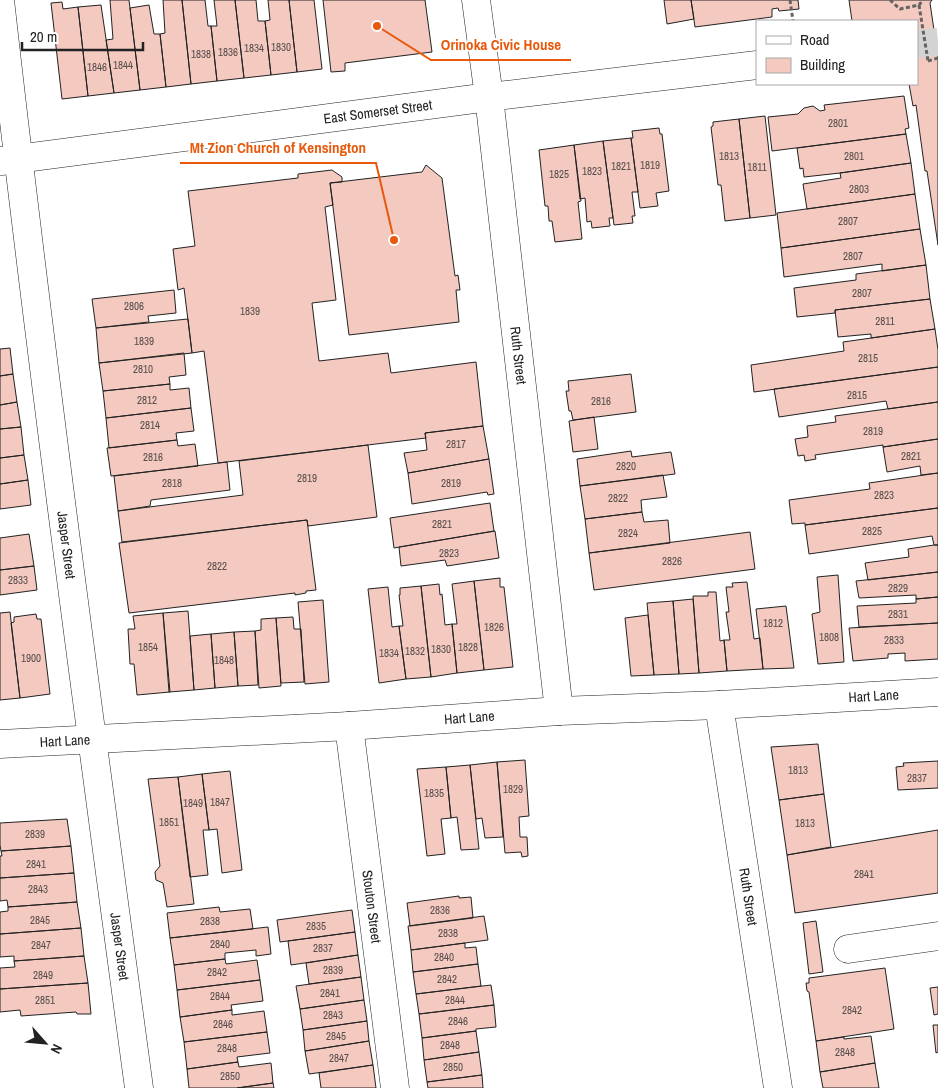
<svg xmlns="http://www.w3.org/2000/svg" width="938" height="1088" font-family="'Archivo Narrow',sans-serif">
  <style>
    .building { fill: #f3c9c0; stroke: #222 }
    .lines { fill: none; stroke-linecap: round; stroke-linejoin: round }
    .minor-tunnel { stroke: #d3d3d3; stroke-width: 28; stroke-dasharray: 28 14; stroke-linecap: butt }
    .minor-casing { stroke: #222; stroke-width: 29 }
    .path { stroke: #646464; stroke-width: 3; stroke-dasharray: 4 2.5; stroke-linecap: butt }
    .minor { stroke: #fff; stroke-width: 28 }
    .path-bridge { stroke: #646464; stroke-width: 3; stroke-dasharray: 4 2.5; stroke-linecap: butt }
    .labels { text-anchor: middle; stroke-width: 4; stroke-linejoin: round; paint-order: stroke }
    .number-label { font-size: 11px; fill: #564c4a }
    .street-label { font-size: 14px; fill: #222; stroke: #fff }
    .leader { fill: none; stroke: #e8590c; stroke-width: 2 }
    .callout-dot { fill: #e8590c; stroke: #fff; stroke-width: 2 }
    .callout-label { font-size: 15px; text-anchor: middle; font-weight: bold; fill: #e8590c; stroke: #fff; stroke-width: 4; stroke-linejoin: round; paint-order: stroke }
  </style>
  <rect width="100%" height="100%" fill="#fff"/>
  <!-- building -->
  <path class="building" d="M 110,0 L 129,0 L 140,90 L 114,93 L 106,40 L 113,39 Z
    M 163,0 L 182,0 L 191,84 L 166,87 L 160,34 L 165,33 Z
    M 182,0 L 205,0 L 208,26 L 211,26 L 217,81 L 191,84 Z
    M 214,0 L 235,0 L 244,78 L 217,81 L 211,26 L 217,26 Z
    M 235,0 L 256,0 L 258,21 L 265,21 L 271,75 L 244,78 Z
    M 268,0 L 289,0 L 297,72 L 271,75 L 265,21 L 270,20 Z
    M 289,0 L 314,0 L 322,69 L 297,72 Z
    M 323,0 L 425,0 L 432,52 L 345,63 L 345,71 L 331,72 Z
    M 664,0 L 691,0 L 694,19 L 667,24 Z
    M 691,0 L 798,0 L 799,9 L 779,11 L 778,8 L 772,9 L 772,17 L 695,27 Z
    M 849,0 L 932,0 L 930,3 L 938,57 L 938,245 L 927,171 L 925,171 L 916,105 L 913,106 L 909,84 L 917,84 L 917,21 L 852,21 Z
    M 62,2 L 63,9 L 78,7 L 88,96 L 62,99 L 51,3 Z
    M 101,5 L 114,93 L 88,96 L 78,7 Z
    M 149,5 L 154,34 L 160,34 L 166,87 L 140,90 L 130,8 Z
    M 904,96 L 909,128 L 905,129 L 906,134 L 772,151 L 768,117 L 798,114 L 804,108 L 813,106 L 820,111 L 825,110 L 824,105 Z
    M 765,116 L 776,215 L 750,218 L 739,119 Z
    M 739,119 L 750,218 L 725,221 L 721,185 L 718,185 L 711,127 L 713,126 L 713,122 Z
    M 659,128 L 660,134 L 662,134 L 669,191 L 656,193 L 658,206 L 640,208 L 631,138 L 633,138 L 632,131 Z
    M 906,134 L 911,163 L 840,173 L 804,177 L 803,168 L 800,169 L 797,148 Z
    M 631,138 L 638,192 L 632,192 L 635,216 L 632,216 L 633,223 L 614,225 L 603,141 Z
    M 603,141 L 613,218 L 609,218 L 610,226 L 592,228 L 591,221 L 587,222 L 585,198 L 580,199 L 574,145 Z
    M 574,145 L 581,201 L 578,202 L 582,239 L 555,242 L 552,221 L 549,221 L 548,206 L 545,206 L 539,150 Z
    M 911,163 L 915,194 L 807,209 L 803,184 L 841,178 L 840,173 Z
    M 426,165 L 442,178 L 455,276 L 458,275 L 460,290 L 456,290 L 459,322 L 349,335 L 330,183 L 422,172 Z
    M 332,170 L 342,177 L 342,182 L 330,183 L 333,205 L 325,207 L 336,300 L 312,303 L 319,361 L 388,353 L 391,373 L 476,362 L 483,426 L 425,433 L 426,438 L 218,463 L 204,351 L 192,353 L 184,288 L 178,290 L 173,249 L 195,246 L 188,191 L 298,178 L 298,174 Z
    M 915,194 L 920,229 L 781,248 L 777,213 Z
    M 920,229 L 926,265 L 882,271 L 882,264 L 784,277 L 781,248 Z
    M 926,265 L 930,299 L 835,310 L 835,313 L 797,317 L 794,288 L 856,280 L 856,274 Z
    M 174,290 L 176,313 L 148,316 L 149,322 L 96,328 L 92,299 Z
    M 930,299 L 935,329 L 871,338 L 871,334 L 838,337 L 835,310 Z
    M 188,319 L 192,353 L 99,363 L 96,328 Z
    M 935,329 L 938,350 L 938,367 L 754,392 L 751,365 L 844,351 L 843,342 Z
    M 10,348 L 13,374 L 0,376 L 0,349 Z
    M 184,353 L 186,375 L 169,377 L 170,384 L 103,391 L 99,363 Z
    M 938,367 L 938,402 L 888,409 L 886,401 L 779,417 L 774,389 Z
    M 13,374 L 17,402 L 0,405 L 0,376 Z
    M 631,374 L 636,412 L 573,420 L 571,411 L 569,411 L 566,391 L 569,391 L 568,381 Z
    M 170,384 L 170,390 L 189,388 L 191,408 L 106,418 L 103,391 Z
    M 17,402 L 21,427 L 0,429 L 0,405 Z
    M 938,402 L 938,439 L 883,447 L 883,445 L 815,455 L 816,459 L 805,461 L 804,455 L 798,456 L 795,439 L 808,437 L 807,426 L 836,422 L 835,416 Z
    M 191,408 L 194,431 L 176,433 L 177,440 L 109,448 L 106,418 Z
    M 594,417 L 598,449 L 573,452 L 569,421 Z
    M 483,426 L 489,459 L 408,473 L 404,453 L 427,450 L 425,433 Z
    M 21,427 L 24,455 L 0,458 L 0,429 Z
    M 938,439 L 938,473 L 921,475 L 920,466 L 887,472 L 883,447 Z
    M 177,440 L 178,446 L 195,444 L 198,466 L 111,476 L 107,448 Z
    M 368,445 L 377,517 L 308,526 L 307,520 L 122,542 L 118,511 L 243,495 L 239,461 Z
    M 631,451 L 632,457 L 671,452 L 675,474 L 580,486 L 577,459 Z
    M 24,455 L 28,480 L 0,484 L 0,458 Z
    M 489,459 L 494,494 L 488,495 L 487,492 L 412,504 L 408,473 Z
    M 227,462 L 230,490 L 151,500 L 150,506 L 118,511 L 114,476 Z
    M 938,473 L 938,508 L 805,525 L 805,523 L 792,524 L 789,500 L 870,489 L 869,483 Z
    M 663,475 L 667,497 L 641,500 L 642,512 L 585,519 L 580,486 Z
    M 28,480 L 31,505 L 0,509 L 0,484 Z
    M 490,503 L 494,531 L 394,548 L 390,518 Z
    M 938,508 L 938,545 L 934,545 L 932,536 L 809,554 L 805,525 Z
    M 642,512 L 644,522 L 668,520 L 670,543 L 589,553 L 585,519 Z
    M 307,520 L 316,590 L 306,591 L 306,593 L 295,595 L 295,593 L 129,613 L 119,543 Z
    M 495,531 L 499,558 L 447,566 L 445,560 L 401,566 L 399,547 Z
    M 750,532 L 755,569 L 594,590 L 589,553 Z
    M 29,534 L 34,566 L 0,570 L 0,538 Z
    M 934,545 L 938,545 L 938,572 L 868,580 L 865,563 L 909,557 L 908,549 Z
    M 34,566 L 37,590 L 0,595 L 0,570 Z
    M 938,572 L 938,597 L 916,599 L 916,595 L 859,598 L 856,581 Z
    M 838,575 L 844,662 L 818,664 L 812,614 L 820,612 L 817,577 Z
    M 500,578 L 500,587 L 504,587 L 513,667 L 484,670 L 474,581 Z
    M 474,581 L 484,670 L 457,673 L 452,624 L 457,624 L 452,584 Z
    M 747,582 L 754,639 L 760,638 L 763,669 L 727,671 L 724,640 L 730,640 L 726,612 L 729,612 L 726,587 L 733,587 L 732,583 Z
    M 439,584 L 440,595 L 442,594 L 445,625 L 452,624 L 457,673 L 431,677 L 421,586 Z
    M 421,586 L 431,677 L 406,679 L 399,626 L 403,626 L 399,595 L 400,595 L 400,588 Z
    M 388,587 L 392,627 L 399,626 L 406,679 L 379,683 L 368,589 Z
    M 708,592 L 716,592 L 720,641 L 724,640 L 727,671 L 699,673 L 693,596 L 708,596 Z
    M 938,597 L 938,623 L 859,627 L 857,606 L 916,603 L 916,599 Z
    M 693,599 L 699,673 L 679,674 L 673,601 Z
    M 323,600 L 329,682 L 305,684 L 298,602 Z
    M 673,601 L 679,674 L 654,675 L 647,603 Z
    M 786,606 L 794,668 L 763,669 L 756,609 Z
    M 188,611 L 194,690 L 169,692 L 163,613 Z
    M 10,612 L 20,698 L 0,700 L 0,613 Z
    M 163,613 L 170,692 L 137,695 L 134,664 L 130,664 L 128,629 L 135,629 L 133,616 Z
    M 36,614 L 37,619 L 41,619 L 50,694 L 20,698 L 11,623 L 14,622 L 14,617 Z
    M 648,615 L 654,675 L 631,676 L 625,618 Z
    M 293,617 L 294,629 L 301,629 L 304,682 L 281,683 L 276,618 Z
    M 276,618 L 281,686 L 259,688 L 255,631 L 261,630 L 261,619 Z
    M 938,623 L 938,659 L 905,661 L 905,653 L 888,654 L 888,658 L 853,661 L 849,628 Z
    M 255,631 L 258,685 L 238,686 L 234,632 Z
    M 234,632 L 238,686 L 215,688 L 211,634 Z
    M 211,634 L 215,688 L 194,690 L 190,636 Z
    M 818,744 L 824,794 L 779,800 L 771,747 Z
    M 525,760 L 529,816 L 519,817 L 520,837 L 527,837 L 528,856 L 522,857 L 521,852 L 505,853 L 497,762 Z
    M 938,761 L 938,788 L 898,790 L 896,767 L 904,766 L 903,763 Z
    M 497,762 L 503,837 L 485,838 L 482,818 L 476,819 L 470,765 Z
    M 470,765 L 479,849 L 461,850 L 457,817 L 451,818 L 446,767 Z
    M 446,767 L 451,818 L 441,819 L 445,854 L 427,856 L 417,769 Z
    M 230,771 L 242,870 L 222,873 L 217,829 L 209,830 L 202,774 Z
    M 202,774 L 209,830 L 203,830 L 208,875 L 190,877 L 178,777 Z
    M 178,777 L 194,904 L 167,907 L 163,883 L 156,880 L 155,872 L 160,866 L 148,779 Z
    M 824,794 L 831,847 L 787,855 L 779,800 Z
    M 67,819 L 71,846 L 1,851 L 0,845 L 0,823 Z
    M 938,830 L 938,893 L 795,913 L 787,855 Z
    M 71,846 L 74,873 L 0,878 L 0,856 L 2,856 L 1,851 Z
    M 74,873 L 77,902 L 8,907 L 7,900 L 0,901 L 0,878 Z
    M 459,896 L 459,898 L 471,897 L 473,918 L 410,926 L 407,903 Z
    M 77,902 L 81,928 L 0,934 L 0,912 L 8,911 L 8,907 Z
    M 219,907 L 220,912 L 250,909 L 253,929 L 170,938 L 167,913 Z
    M 352,910 L 355,932 L 280,942 L 277,920 Z
    M 484,916 L 488,940 L 411,950 L 408,926 Z
    M 816,921 L 823,972 L 809,974 L 803,923 Z
    M 268,927 L 271,954 L 256,956 L 256,950 L 225,953 L 225,959 L 174,965 L 170,938 Z
    M 81,928 L 84,956 L 14,961 L 14,956 L 0,957 L 0,934 Z
    M 355,932 L 358,955 L 291,965 L 288,941 Z
    M 465,943 L 465,948 L 476,947 L 478,964 L 413,972 L 411,950 Z
    M 358,955 L 361,977 L 309,984 L 306,963 Z
    M 84,956 L 88,983 L 0,989 L 0,968 L 15,967 L 14,961 Z
    M 225,959 L 226,964 L 257,960 L 260,980 L 177,990 L 174,965 Z
    M 478,964 L 481,986 L 416,994 L 413,972 Z
    M 885,968 L 894,1029 L 816,1041 L 809,992 L 807,991 L 806,983 L 809,983 L 809,978 Z
    M 361,977 L 364,1000 L 300,1009 L 296,986 Z
    M 260,980 L 263,1001 L 231,1005 L 232,1010 L 180,1017 L 177,990 Z
    M 88,983 L 91,1014 L 77,1014 L 76,1012 L 21,1016 L 20,1010 L 0,1012 L 0,989 Z
    M 491,985 L 494,1005 L 419,1014 L 416,994 Z
    M 938,987 L 938,1014 L 934,1015 L 930,988 Z
    M 364,1000 L 367,1021 L 303,1030 L 300,1009 Z
    M 494,1005 L 496,1027 L 476,1029 L 476,1031 L 422,1038 L 419,1014 Z
    M 232,1010 L 232,1015 L 264,1011 L 267,1032 L 184,1042 L 180,1017 Z
    M 367,1021 L 369,1041 L 305,1051 L 303,1030 Z
    M 933,1025 L 938,1025 L 938,1052 L 936,1053 Z
    M 476,1031 L 479,1052 L 424,1060 L 422,1038 Z
    M 267,1032 L 270,1053 L 237,1057 L 238,1062 L 187,1069 L 184,1042 Z
    M 871,1036 L 875,1063 L 820,1072 L 816,1041 L 844,1037 L 844,1039 Z
    M 369,1041 L 373,1065 L 309,1074 L 305,1051 Z
    M 479,1052 L 482,1075 L 427,1082 L 424,1060 Z
    M 238,1062 L 239,1067 L 271,1063 L 273,1083 L 237,1088 L 189,1088 L 187,1069 Z
    M 875,1063 L 879,1088 L 823,1088 L 820,1072 Z
    M 373,1065 L 376,1088 L 321,1088 L 319,1073 Z
    M 482,1075 L 483,1088 L 428,1088 L 427,1082 Z
    M 273,1083 L 274,1088 L 237,1088 Z"/>
  <g class="lines">
    <!-- minor-tunnel -->
    <path class="minor-tunnel" d="M 917,44 L 938,42"/>
    <!-- minor casing -->
    <g class="minor-casing">
      <g id="minor">
        <path id="s1" d="M 0,0 C 41,363 90,726 139,1088"/>
        <path id="s2" d="M 476,0 L 489,97 L 559,711"/>
        <path id="s3" d="M 1,161 L 489,97 L 757,65"/>
        <path id="s4" d="M 719,705 L 778,1088"/>
        <path id="s5" d="M 349,726 L 395,1088"/>
        <path id="s6" d="M 0,744 L 349,726 L 559,711 L 719,705 L 938,692"/>
        <path d="M 848,949 L 938,936"/>
      </g>
    </g>
    <!-- path -->
    <path class="path" d="M 790,0 L 793,21
      M 890,0 L 900,9 L 919,5 L 923,0
      M 928,61 L 938,58"/>
    <!-- minor -->
    <use href="#minor" class="minor"/>
    <!-- path-bridge -->
    <path class="path-bridge" d="M 919,5 L 928,61"/>
  </g>
  <g class="labels">
    <!-- number labels -->
    <g class="number-label">
      <text x="281" y="51">1830</text>
      <text x="254" y="52">1834</text>
      <text x="228" y="56">1836</text>
      <text x="201" y="58">1838</text>
      <text x="123" y="69">1844</text>
      <text x="97" y="71">1846</text>
      <text x="838" y="127">2801</text>
      <text x="729" y="160">1813</text>
      <text x="854" y="160">2801</text>
      <text x="650" y="169">1819</text>
      <text x="621" y="170">1821</text>
      <text x="757" y="171">1811</text>
      <text x="592" y="175">1823</text>
      <text x="559" y="178">1825</text>
      <text x="859" y="193">2803</text>
      <text x="848" y="225">2807</text>
      <text x="853" y="260">2807</text>
      <text x="862" y="297">2807</text>
      <text x="134" y="310">2806</text>
      <text x="250" y="315">1839</text>
      <text x="885" y="325">2811</text>
      <text x="144" y="345">1839</text>
      <text x="868" y="362">2815</text>
      <text x="143" y="373">2810</text>
      <text x="857" y="399">2815</text>
      <text x="147" y="404">2812</text>
      <text x="601" y="405">2816</text>
      <text x="150" y="429">2814</text>
      <text x="873" y="435">2819</text>
      <text x="456" y="448">2817</text>
      <text x="911" y="460">2821</text>
      <text x="153" y="461">2816</text>
      <text x="626" y="470">2820</text>
      <text x="307" y="482">2819</text>
      <text x="172" y="487">2818</text>
      <text x="451" y="487">2819</text>
      <text x="884" y="499">2823</text>
      <text x="618" y="502">2822</text>
      <text x="442" y="528">2821</text>
      <text x="872" y="535">2825</text>
      <text x="628" y="537">2824</text>
      <text x="449" y="557">2823</text>
      <text x="672" y="565">2826</text>
      <text x="217" y="570">2822</text>
      <text x="18" y="584">2833</text>
      <text x="898" y="592">2829</text>
      <text x="898" y="618">2831</text>
      <text x="773" y="627">1812</text>
      <text x="494" y="631">1826</text>
      <text x="829" y="641">1808</text>
      <text x="894" y="644">2833</text>
      <text x="148" y="651">1854</text>
      <text x="468" y="651">1828</text>
      <text x="441" y="653">1830</text>
      <text x="415" y="655">1832</text>
      <text x="389" y="657">1834</text>
      <text x="31" y="662">1900</text>
      <text x="224" y="664">1848</text>
      <text x="798" y="774">1813</text>
      <text x="917" y="782">2837</text>
      <text x="513" y="793">1829</text>
      <text x="434" y="797">1835</text>
      <text x="220" y="806">1847</text>
      <text x="193" y="807">1849</text>
      <text x="169" y="826">1851</text>
      <text x="805" y="827">1813</text>
      <text x="35" y="838">2839</text>
      <text x="36" y="868">2841</text>
      <text x="864" y="878">2841</text>
      <text x="38" y="893">2843</text>
      <text x="440" y="914">2836</text>
      <text x="40" y="924">2845</text>
      <text x="210" y="925">2838</text>
      <text x="316" y="930">2835</text>
      <text x="448" y="937">2838</text>
      <text x="220" y="948">2840</text>
      <text x="41" y="949">2847</text>
      <text x="323" y="952">2837</text>
      <text x="444" y="961">2840</text>
      <text x="333" y="974">2839</text>
      <text x="217" y="976">2842</text>
      <text x="43" y="979">2849</text>
      <text x="447" y="983">2842</text>
      <text x="330" y="997">2841</text>
      <text x="220" y="1000">2844</text>
      <text x="45" y="1004">2851</text>
      <text x="455" y="1004">2844</text>
      <text x="852" y="1014">2842</text>
      <text x="333" y="1019">2843</text>
      <text x="458" y="1025">2846</text>
      <text x="223" y="1028">2846</text>
      <text x="336" y="1040">2845</text>
      <text x="450" y="1049">2848</text>
      <text x="227" y="1052">2848</text>
      <text x="845" y="1056">2848</text>
      <text x="339" y="1062">2847</text>
      <text x="453" y="1071">2850</text>
      <text x="230" y="1080">2850</text>
    </g>
    <!-- street labels -->
    <g class="street-label">
      <text dy="5" stroke="none"><textPath href="#s3" startOffset="380">East Somerset Street</textPath></text>
      <text dy="5" stroke="none"><textPath href="#s2" startOffset="358">Ruth Street</textPath></text>
      <text dy="5" stroke="none"><textPath href="#s1" startOffset="549">Jasper Street</textPath></text>
      <text dy="5" stroke="none"><textPath href="#s6" startOffset="875">Hart Lane</textPath></text>
      <text dy="5" stroke="none"><textPath href="#s6" startOffset="470">Hart Lane</textPath></text>
      <text dy="5" stroke="none"><textPath href="#s6" startOffset="65">Hart Lane</textPath></text>
      <text dy="5" stroke="none"><textPath href="#s4" startOffset="194">Ruth Street</textPath></text>
      <text dy="5" stroke="none"><textPath href="#s5" startOffset="182">Stouton Street</textPath></text>
      <text dy="5" stroke="none"><textPath href="#s1" startOffset="954">Jasper Street</textPath></text>
    </g>
  </g>
  <!-- callouts -->
  <path class="leader" d="M377 26L431 60H571M394 240L376 163H180"/>
  <g class="callout-dot">
    <circle cx="377" cy="26" r="5"/>
    <circle cx="394" cy="240" r="5"/>
  </g>
  <g class="callout-label">
    <text x="501" y="50">Orinoka Civic House</text>
    <text x="278" y="153">Mt Zion Church of Kensington</text>
  </g>
  <!-- legend -->
  <rect x="756" y="20" width="162" height="65" fill="#ffffff" stroke="#a7a7a7"/>
  <rect x="766" y="36" width="25" height="8" fill="#ffffff" stroke="#a7a7a7"/>
  <text x="800" y="45" font-size="15" fill="#222222">Road</text>
  <rect x="766" y="58" width="25" height="15" fill="#f3c9c0" stroke="#a7a7a7"/>
  <text x="800" y="70" font-size="15" fill="#222222">Building</text>
  <!-- north arrow -->
  <g transform="translate(45 1043) rotate(117)" stroke="#ffffff" stroke-width="4" paint-order="stroke">
  <path d="M0-4L9 19L0 12L-9 19Z" fill="#222222"/>
  <text y="-8" font-size="14" font-weight="bold" text-anchor="middle" fill="#222222">N</text>
  </g>
  <!-- scale -->
  <path d="M22 42v8h121v-8" fill="none" stroke="#222222" stroke-width="2.5"/>
  <text x="30" y="42" font-size="15" fill="#222222" stroke="#ffffff" stroke-width="4" paint-order="stroke">20 m</text>
</svg>
